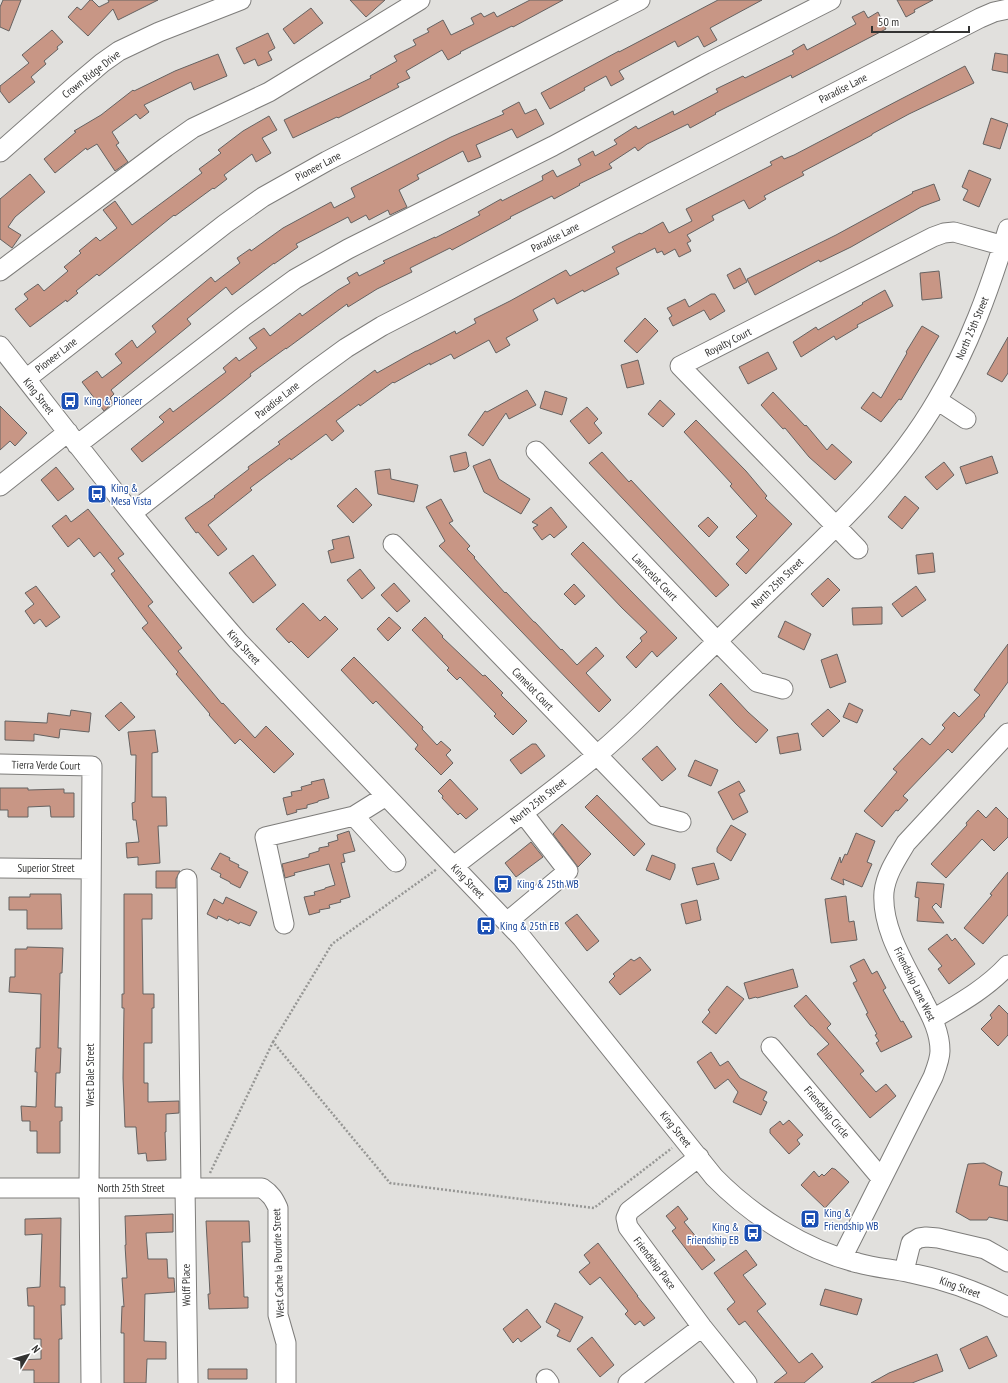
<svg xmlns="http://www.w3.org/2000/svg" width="1008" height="1383" font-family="'PT Sans Narrow',sans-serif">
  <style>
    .building { fill: #c89685; stroke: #656261 }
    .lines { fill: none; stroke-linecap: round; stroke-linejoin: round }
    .minor-casing { stroke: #7e7d7b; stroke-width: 21 }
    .path { stroke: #969694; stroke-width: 2.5; stroke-dasharray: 2 2; stroke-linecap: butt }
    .minor { stroke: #fff; stroke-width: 19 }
    .labels { text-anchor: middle; stroke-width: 3; stroke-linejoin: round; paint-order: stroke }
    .street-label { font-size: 11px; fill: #333332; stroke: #fff }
    .transit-label { font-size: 11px; fill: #164399; stroke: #fff; text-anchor: start }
  </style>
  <rect width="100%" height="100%" fill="#e1e0dd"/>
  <!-- building -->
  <path class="building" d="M 3,0 L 21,0 L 9,31 L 0,27 L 0,7 Z
    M 90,0 L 92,0 L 99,7 L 109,2 L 108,0 L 158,0 L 118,20 L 113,9 L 88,36 L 68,17 L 77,7 L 81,10 Z
    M 350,0 L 385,0 L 366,17 Z
    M 530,0 L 563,0 L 513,27 L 512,26 L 460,52 L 461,53 L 448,60 L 442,50 L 406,71 L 410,78 L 397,84 L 399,87 L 338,118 L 337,117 L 293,138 L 284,120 L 371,78 L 370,76 L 397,61 L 394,56 L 416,45 L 413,40 L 429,32 L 427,29 L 443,20 L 451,35 L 474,24 L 471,18 L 481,13 L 484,17 L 494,12 L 497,17 Z
    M 718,0 L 762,0 L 710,28 L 717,40 L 704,47 L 698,36 L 678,47 L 675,41 L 619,71 L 624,79 L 611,86 L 606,76 L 584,88 L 585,90 L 550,109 L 541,93 L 619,51 L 619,52 Z
    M 897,0 L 933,0 L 914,10 L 915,12 L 906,17 Z
    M 311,8 L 323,23 L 294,44 L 283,29 Z
    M 864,11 L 868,18 L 878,12 L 886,29 L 792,78 L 791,75 L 715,113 L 716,114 L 690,128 L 688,124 L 647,144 L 638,151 L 635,147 L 609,164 L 612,168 L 579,184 L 580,185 L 554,199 L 552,196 L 510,217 L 511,218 L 452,250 L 450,248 L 410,268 L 412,272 L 377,289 L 348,307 L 347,304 L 286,349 L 286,348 L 250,374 L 251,376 L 224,398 L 142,462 L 131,449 L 164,422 L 159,417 L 170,408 L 173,412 L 226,372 L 223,368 L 236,357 L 239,361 L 257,348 L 249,338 L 264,328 L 270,336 L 300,313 L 302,316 L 338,290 L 350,283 L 347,278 L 357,272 L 359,276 L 385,263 L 383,261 L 435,237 L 435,238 L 480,215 L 478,212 L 501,199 L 502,201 L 543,180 L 542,176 L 553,170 L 557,177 L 581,165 L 578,159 L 593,151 L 595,156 L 617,144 L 614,140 L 636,126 L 638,129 L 673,111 L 674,115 L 718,92 L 716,89 L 743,76 L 745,78 L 794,54 L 792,51 L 804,44 L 807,50 L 828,39 L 856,24 L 852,17 Z
    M 52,30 L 63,42 L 57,47 L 58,49 L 44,61 L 46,64 L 31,77 L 35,82 L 9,103 L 0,91 L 0,86 L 29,63 L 22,55 Z
    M 268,33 L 275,48 L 268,52 L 272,60 L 258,66 L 255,59 L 244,64 L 236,48 Z
    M 995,53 L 1008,55 L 1008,73 L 992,70 Z
    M 218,54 L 227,76 L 194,90 L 191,82 L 144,105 L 149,112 L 140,119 L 136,114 L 112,132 L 119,143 L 116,145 L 128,162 L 115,171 L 97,144 L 87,150 L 86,148 L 55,173 L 44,159 L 76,132 L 74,131 L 101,115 L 133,90 L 134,91 L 175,71 Z
    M 965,66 L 974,83 L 909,114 L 872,134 L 872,135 L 802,172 L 804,175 L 764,196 L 766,199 L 749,209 L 744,200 L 712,216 L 714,220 L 687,235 L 691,241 L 687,243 L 691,251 L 679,257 L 675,249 L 664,255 L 662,251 L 657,253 L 655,248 L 616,268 L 619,274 L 584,292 L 583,290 L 557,304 L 554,298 L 533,310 L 538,320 L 506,338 L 510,345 L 496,353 L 489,340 L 454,359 L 451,354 L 430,365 L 430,363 L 394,383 L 393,382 L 360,406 L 359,404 L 336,421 L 344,431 L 332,441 L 326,434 L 291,460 L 290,458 L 250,488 L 252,490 L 208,525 L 227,549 L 218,556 L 198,532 L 196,533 L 185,518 L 215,497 L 214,496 L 249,469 L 248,467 L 280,444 L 278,442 L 375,370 L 377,373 L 416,351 L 417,351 L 455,331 L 456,334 L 476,323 L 474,319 L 510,301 L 566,270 L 570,276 L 615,252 L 612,247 L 640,233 L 641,234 L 663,222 L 669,233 L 692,221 L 686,209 L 772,165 L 770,162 L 782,156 L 784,159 L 794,155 L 901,99 Z
    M 519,102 L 525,114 L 536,109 L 544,124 L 517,138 L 512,129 L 476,145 L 481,157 L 468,162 L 463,151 L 417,175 L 419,179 L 399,190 L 407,207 L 390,215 L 388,210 L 369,220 L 366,215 L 351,223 L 348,217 L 296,244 L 298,247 L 274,264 L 274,263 L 232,295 L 226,287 L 187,319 L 191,324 L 111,390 L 114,394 L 110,398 L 113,403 L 104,411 L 82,382 L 97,371 L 102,378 L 122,363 L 115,354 L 132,340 L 137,348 L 156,332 L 152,326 L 211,277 L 215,282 L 240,263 L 237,258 L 250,249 L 251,251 L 283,228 L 331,202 L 334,208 L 355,197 L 351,188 L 451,137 L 504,114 L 502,111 Z
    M 269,116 L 277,130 L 262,138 L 271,153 L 256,162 L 252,154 L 224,175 L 227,179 L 214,189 L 213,188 L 175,216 L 174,215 L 99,276 L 97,274 L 76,291 L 78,293 L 67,302 L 66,300 L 30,327 L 15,309 L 28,299 L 24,294 L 38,284 L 44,291 L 68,271 L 64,267 L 81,253 L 79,251 L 96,237 L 100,241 L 117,228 L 103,210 L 115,201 L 132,225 L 202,173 L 199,169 L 221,153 L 218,150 L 243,131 Z
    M 991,118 L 1008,124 L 1000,149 L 983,144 Z
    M 969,170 L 991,179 L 979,207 L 963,200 L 968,190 L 962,187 Z
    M 30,174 L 45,192 L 15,217 L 8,227 L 21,235 L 12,248 L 0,239 L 0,199 Z
    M 934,184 L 940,200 L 921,207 L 851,247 L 820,262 L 819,260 L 755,295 L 747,279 L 836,235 L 913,193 L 912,192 Z
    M 740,268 L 747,282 L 734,289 L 727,275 Z
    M 939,271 L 942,298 L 922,300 L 920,273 Z
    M 885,290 L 893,306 L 857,325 L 858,327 L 836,340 L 834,336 L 801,357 L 793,342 L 816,327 L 818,330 L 863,304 L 862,303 Z
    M 711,294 L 715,294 L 725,311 L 710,320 L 704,310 L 673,326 L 669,318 L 672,316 L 667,308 L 685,299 L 689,307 Z
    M 645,318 L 658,331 L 637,353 L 624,341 Z
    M 922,326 L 939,336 L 901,400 L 899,399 L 881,422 L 861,408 L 873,392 L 881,398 L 907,353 L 906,352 Z
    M 1008,337 L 1008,373 L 1002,382 L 987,374 Z
    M 768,352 L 777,369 L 748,384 L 739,367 Z
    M 638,360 L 644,384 L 627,388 L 621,365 Z
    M 527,390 L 536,405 L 509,419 L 506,413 L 483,446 L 468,435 L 485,411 L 487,412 Z
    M 545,391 L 567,398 L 562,415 L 540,408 Z
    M 773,392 L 805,426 L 806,425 L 827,450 L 832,444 L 852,462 L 835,480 L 809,457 L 785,428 L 783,429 L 761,405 Z
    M 660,400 L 675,414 L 663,427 L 648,414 Z
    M 0,406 L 27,433 L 15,446 L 10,441 L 0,450 Z
    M 587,407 L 598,419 L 594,423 L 602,433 L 589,444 L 570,421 Z
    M 696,420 L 746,471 L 767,496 L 765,498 L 792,524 L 746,574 L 736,564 L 749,550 L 736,537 L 757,516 L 730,486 L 732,484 L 684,432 Z
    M 466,452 L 469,466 L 466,469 L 454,472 L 450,456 Z
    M 602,452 L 629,482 L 631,480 L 729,585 L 716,597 L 589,463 Z
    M 992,456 L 998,473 L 966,484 L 960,467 Z
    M 490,459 L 499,479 L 530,499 L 521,514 L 484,492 L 473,466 Z
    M 944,462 L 954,475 L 937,490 L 925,477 Z
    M 56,467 L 74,489 L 58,501 L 41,480 Z
    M 390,469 L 391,479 L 418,485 L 414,502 L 378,494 L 375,471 Z
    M 356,488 L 372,505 L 353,523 L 337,506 Z
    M 905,496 L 919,508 L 902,529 L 888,517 Z
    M 441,499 L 453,521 L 449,523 L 470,546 L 467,549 L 475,557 L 474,558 L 505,593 L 506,592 L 534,622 L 535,622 L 561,650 L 562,649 L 577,665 L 596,647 L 604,656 L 586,673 L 611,700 L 599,712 L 439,546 L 445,541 L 426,507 Z
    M 551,507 L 567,527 L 554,538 L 550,534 L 542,540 L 533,528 L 538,525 L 532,522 Z
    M 88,509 L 124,554 L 118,558 L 153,602 L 148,606 L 182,648 L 178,651 L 222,704 L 223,703 L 255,738 L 266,726 L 294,754 L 274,773 L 240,739 L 235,744 L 209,715 L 210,714 L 176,674 L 178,672 L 142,628 L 148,623 L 111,574 L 115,571 L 100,552 L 94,557 L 79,538 L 68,547 L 52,526 L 66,515 L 71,522 Z
    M 708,517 L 718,527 L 709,537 L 698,526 Z
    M 349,536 L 354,558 L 331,563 L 328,551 L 334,549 L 332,540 Z
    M 583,542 L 677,638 L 657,657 L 652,651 L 636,668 L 626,657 L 642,641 L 640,638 L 647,632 L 622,608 L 571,554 Z
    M 933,553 L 935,572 L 918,574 L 916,555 Z
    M 253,555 L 276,585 L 253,603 L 229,573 Z
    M 360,569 L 375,588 L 362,599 L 347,580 Z
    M 828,578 L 840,590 L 823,607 L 811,594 Z
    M 394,583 L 410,601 L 397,612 L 381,595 Z
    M 574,584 L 585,596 L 575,605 L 564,594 Z
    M 36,586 L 60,617 L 46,627 L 40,619 L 34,624 L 25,611 L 34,604 L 25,593 Z
    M 916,586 L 926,600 L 902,617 L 892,604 Z
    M 303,603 L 320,621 L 325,616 L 338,629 L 308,658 L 291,641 L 289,643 L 276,629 Z
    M 882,607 L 882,624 L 853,625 L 852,608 Z
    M 389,617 L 401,628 L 388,641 L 377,629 Z
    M 425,617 L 443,636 L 442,637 L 483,676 L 485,675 L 503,693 L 501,695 L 527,721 L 513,735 L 494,716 L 496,714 L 460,677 L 457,680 L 447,670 L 449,668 L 412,630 Z
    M 785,621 L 811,634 L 804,650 L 778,637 Z
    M 1008,644 L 1008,682 L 984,715 L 985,716 L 952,753 L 948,749 L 903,796 L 908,800 L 898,811 L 896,810 L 882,827 L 864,811 L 897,772 L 893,769 L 922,738 L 930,745 L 945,728 L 942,725 L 954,712 L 959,717 L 980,695 L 974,690 Z
    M 837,654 L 846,682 L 830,688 L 821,660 Z
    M 354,657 L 423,727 L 422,729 L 437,745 L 441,741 L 451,750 L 446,755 L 453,763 L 441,775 L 415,749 L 418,745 L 376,701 L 373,704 L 341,670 Z
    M 721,683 L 748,712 L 768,730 L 756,743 L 736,724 L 709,695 Z
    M 121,702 L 135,717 L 119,731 L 105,716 Z
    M 849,703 L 863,710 L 857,723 L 843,717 Z
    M 828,709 L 840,721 L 823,737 L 811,724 Z
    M 71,710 L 91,713 L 89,732 L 60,729 L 59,738 L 34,734 L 34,741 L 5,740 L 5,721 L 47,723 L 48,713 L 70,716 Z
    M 155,730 L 158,752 L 152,753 L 152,797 L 166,797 L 167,826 L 158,826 L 160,863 L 138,865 L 138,857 L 127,858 L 126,843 L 139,842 L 136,820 L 133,820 L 132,803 L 135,802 L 136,755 L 131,755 L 128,732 Z
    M 798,733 L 801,750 L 780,754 L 777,737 Z
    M 532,744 L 536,744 L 545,756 L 521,774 L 510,760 Z
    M 657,746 L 676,769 L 662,781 L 642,759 Z
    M 695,760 L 718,770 L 711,786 L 688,776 Z
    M 324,779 L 329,798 L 318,801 L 318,802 L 307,805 L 307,808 L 296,810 L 297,812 L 287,815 L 283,798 L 292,796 L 291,792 L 302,790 L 301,787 L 312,784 L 311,782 Z
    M 450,779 L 478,809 L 466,819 L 460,813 L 458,815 L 442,798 L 443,796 L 438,791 Z
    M 739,781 L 745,791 L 739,794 L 748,812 L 733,820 L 718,792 Z
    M 0,788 L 28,788 L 28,790 L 64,789 L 64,793 L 74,793 L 74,817 L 51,817 L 50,806 L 28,807 L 28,817 L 8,817 L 8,810 L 0,810 Z
    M 597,795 L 645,844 L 634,856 L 585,807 Z
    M 996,807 L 1008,819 L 1008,837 L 994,851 L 982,839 L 946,878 L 931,864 L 967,825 L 966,823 L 978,810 L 986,818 Z
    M 562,824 L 591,854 L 578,867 L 553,834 Z
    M 731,825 L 746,834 L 731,861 L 717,852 L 717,848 Z
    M 349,831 L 355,851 L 343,854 L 345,862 L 341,863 L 350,897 L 340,900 L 341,902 L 329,905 L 330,908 L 319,910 L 320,912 L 309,915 L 304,897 L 315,895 L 314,892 L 325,889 L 325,888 L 335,885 L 329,864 L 294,873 L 295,875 L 285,878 L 282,864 L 309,857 L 309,854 L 319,851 L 319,848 L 329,846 L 328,843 L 338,840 L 337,835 Z
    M 856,833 L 875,841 L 867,862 L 872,864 L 862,887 L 843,879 L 844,885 L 831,879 L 840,857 L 841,863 L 845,854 L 847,855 Z
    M 531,842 L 543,857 L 516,877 L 505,863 Z
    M 220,853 L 230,858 L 229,860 L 239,865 L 238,867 L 248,872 L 240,888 L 230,883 L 230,882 L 220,877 L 221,874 L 211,869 Z
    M 652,855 L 675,864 L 675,868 L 670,880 L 646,870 Z
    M 714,863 L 719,879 L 697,885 L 692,868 Z
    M 156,871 L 180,871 L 176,879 L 176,888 L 156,888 Z
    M 1008,872 L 1008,915 L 983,944 L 964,928 L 992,895 L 990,894 Z
    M 917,882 L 944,884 L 941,908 L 936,903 L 932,907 L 944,923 L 917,921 L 919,898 L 915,897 Z
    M 30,894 L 61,894 L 62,929 L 27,929 L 27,910 L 9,910 L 9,897 L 30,897 Z
    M 124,894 L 152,894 L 152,919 L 142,919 L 143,994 L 154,994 L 154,1008 L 152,1008 L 152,1043 L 144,1043 L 144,1083 L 148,1083 L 148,1102 L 179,1101 L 179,1113 L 166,1114 L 166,1132 L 165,1132 L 166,1160 L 147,1161 L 146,1153 L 138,1154 L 136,1127 L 125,1127 L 123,1078 L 124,1008 L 122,1008 L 122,994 L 124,994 Z
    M 846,896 L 849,922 L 854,921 L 857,940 L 831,943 L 825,899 Z
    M 226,897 L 257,912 L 250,926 L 240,922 L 239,924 L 229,919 L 228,921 L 218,916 L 217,919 L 207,914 L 214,899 L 223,904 Z
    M 697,900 L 701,920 L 686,924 L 681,904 Z
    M 577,914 L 599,941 L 587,951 L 565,923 Z
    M 947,934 L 952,941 L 955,938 L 975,964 L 949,984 L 938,969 L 942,966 L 928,949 Z
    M 27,947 L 63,948 L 62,973 L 60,973 L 58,1048 L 61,1048 L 60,1073 L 56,1073 L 55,1107 L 62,1107 L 62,1121 L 60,1121 L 60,1153 L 37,1153 L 37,1131 L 30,1131 L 30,1121 L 22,1121 L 21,1106 L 36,1107 L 37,1072 L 35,1072 L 36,1048 L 40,1048 L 41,994 L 9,992 L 10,977 L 15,977 L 15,949 L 27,949 Z
    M 640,957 L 651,970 L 620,995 L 609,982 L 615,976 L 613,974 L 631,959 L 634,961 Z
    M 864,959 L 872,974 L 877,971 L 886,988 L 883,990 L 901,1022 L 903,1021 L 912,1037 L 881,1052 L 876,1043 L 879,1041 L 875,1035 L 877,1034 L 866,1014 L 868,1013 L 853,983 L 857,981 L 850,966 Z
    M 793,969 L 798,987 L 757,998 L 756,997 L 749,999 L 744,983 Z
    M 727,986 L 744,999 L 716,1034 L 702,1022 L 710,1012 L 708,1010 Z
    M 806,995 L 831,1024 L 827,1028 L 864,1071 L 860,1074 L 876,1092 L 886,1084 L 896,1096 L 870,1118 L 817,1054 L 829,1044 L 812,1026 L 811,1026 L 794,1006 Z
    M 999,1005 L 1008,1014 L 1008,1035 L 998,1046 L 981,1029 L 992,1018 L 990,1015 Z
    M 711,1052 L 720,1066 L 728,1061 L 740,1078 L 767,1092 L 763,1100 L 767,1102 L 761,1115 L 733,1102 L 738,1092 L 728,1079 L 715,1089 L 697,1062 Z
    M 789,1120 L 803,1135 L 797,1140 L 800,1144 L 789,1154 L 770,1133 L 770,1129 L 780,1121 L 783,1125 Z
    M 984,1163 L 1002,1172 L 999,1185 L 1008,1187 L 1008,1221 L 989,1217 L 987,1220 L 970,1220 L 956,1212 L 968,1164 Z
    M 832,1168 L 834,1169 L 835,1169 L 849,1182 L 825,1208 L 801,1185 L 814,1171 L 819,1177 L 822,1174 L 824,1176 Z
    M 678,1206 L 688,1219 L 684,1222 L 715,1260 L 702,1270 L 672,1231 L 676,1228 L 666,1216 Z
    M 173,1214 L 173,1232 L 146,1233 L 148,1259 L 167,1259 L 168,1278 L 174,1278 L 175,1292 L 145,1294 L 144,1341 L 166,1342 L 166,1359 L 147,1359 L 146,1383 L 124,1383 L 124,1333 L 121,1333 L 122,1306 L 124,1307 L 122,1278 L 127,1278 L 125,1245 L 126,1245 L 125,1216 Z
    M 61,1218 L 60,1287 L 65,1287 L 65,1305 L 61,1305 L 62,1339 L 59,1339 L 59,1383 L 34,1383 L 34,1370 L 20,1370 L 19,1360 L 41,1359 L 41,1339 L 34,1339 L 34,1306 L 28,1306 L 27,1288 L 40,1287 L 42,1234 L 25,1235 L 25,1219 Z
    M 206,1221 L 249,1221 L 250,1242 L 242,1242 L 244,1297 L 248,1297 L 248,1308 L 209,1309 L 208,1294 L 210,1294 Z
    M 598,1243 L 638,1296 L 637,1296 L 655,1318 L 644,1326 L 640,1321 L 635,1325 L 625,1314 L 628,1311 L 600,1277 L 590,1285 L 579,1272 L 590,1263 L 584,1255 Z
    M 746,1250 L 757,1265 L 743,1275 L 766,1304 L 757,1311 L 799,1363 L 812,1353 L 823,1367 L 804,1383 L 774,1383 L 787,1373 L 745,1321 L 739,1325 L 727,1309 L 735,1302 L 714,1273 Z
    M 825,1289 L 862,1299 L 857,1315 L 820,1305 Z
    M 555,1303 L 583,1317 L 570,1342 L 557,1336 L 560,1330 L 546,1322 Z
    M 527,1309 L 541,1327 L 521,1342 L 518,1338 L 513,1343 L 503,1329 Z
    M 987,1336 L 997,1356 L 969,1369 L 960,1349 Z
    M 592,1337 L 614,1365 L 600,1377 L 577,1349 Z
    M 937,1354 L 943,1371 L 912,1383 L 871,1383 L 889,1373 Z
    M 208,1369 L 247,1369 L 247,1379 L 208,1379 Z"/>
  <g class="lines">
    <!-- minor casing -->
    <g class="minor-casing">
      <path id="minor" d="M 0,152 L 76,85 L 102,63 L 119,51 L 159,32 L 241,0
        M 0,271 L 166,147 L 193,128 L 269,92 L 420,0
        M 0,346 C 78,445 155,546 238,641 L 522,938 L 714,1177 C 751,1215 805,1250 858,1263 C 875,1268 894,1269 911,1273 C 946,1280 977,1291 1008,1307
        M 26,379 L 225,224 L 263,197 L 327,161 L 640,0
        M 937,400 L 966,419
        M 77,445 L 244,316 L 295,279 L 348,249 L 553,146 L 705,64 L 831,0
        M 536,451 L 711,635 L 757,682 L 783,689
        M 0,486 L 68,432
        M 132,513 L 309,375 L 346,348 L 382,326 L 980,18 L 994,12 L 1008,9
        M 393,544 L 655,815 L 681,822
        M 858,549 L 680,366 L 933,237 L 944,233 L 954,232 L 1008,247
        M 0,764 L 92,766 L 89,1188 L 91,1383
        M 354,816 L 396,862
        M 454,866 C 501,829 551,793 597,755 C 625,732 650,706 676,681 C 704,654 732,627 760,600 C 824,538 892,478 937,400 C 969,347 990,288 1008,229
        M 0,868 L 91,869
        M 187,879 L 191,1188
        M 507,922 L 568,871 L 523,813
        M 284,924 L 265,837 L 354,816 L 386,796
        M 933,1019 C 960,1003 987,988 1008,965
        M 771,1047 L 881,1178
        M 699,1157 L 629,1211 L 626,1218 L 628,1227 L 702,1327 L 747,1383
        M 0,1188 L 262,1188 C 271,1194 274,1199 278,1208 L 278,1315 L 286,1343 L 286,1383
        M 185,1188 L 188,1383
        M 842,1258 L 933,1077 C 936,1069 940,1059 940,1051 C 940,1033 932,1017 924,1002 C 908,969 881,930 884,892 C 886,874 897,858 906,843 L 1008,733
        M 904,1271 L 911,1243 L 919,1238 L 926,1237 L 938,1238 L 985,1249 L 1008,1262
        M 546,1379 L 549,1383
        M 628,1383 L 702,1327"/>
    </g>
    <!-- path -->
    <path class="path" d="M 273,1042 L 332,944 L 437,869
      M 210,1173 L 273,1042 L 390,1183 L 594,1208 L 672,1148"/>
    <!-- minor -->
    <use href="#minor" class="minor"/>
  </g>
  <!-- icons -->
  <defs>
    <g id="bus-square" transform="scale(1)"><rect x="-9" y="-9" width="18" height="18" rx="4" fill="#1a4fb4" stroke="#fff"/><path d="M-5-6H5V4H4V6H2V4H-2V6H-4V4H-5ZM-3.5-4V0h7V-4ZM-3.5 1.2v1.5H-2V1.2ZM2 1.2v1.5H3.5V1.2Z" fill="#fff"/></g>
  </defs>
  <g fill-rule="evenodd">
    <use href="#bus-square" x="70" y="401"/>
    <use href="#bus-square" x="97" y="494"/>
    <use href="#bus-square" x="503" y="884"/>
    <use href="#bus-square" x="486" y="926"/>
    <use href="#bus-square" x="810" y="1219"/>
    <use href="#bus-square" x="753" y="1233"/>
  </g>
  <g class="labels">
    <!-- street labels -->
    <g class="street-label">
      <text transform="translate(91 74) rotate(-38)" y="4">Crown Ridge Drive</text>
      <text transform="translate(843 88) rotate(-27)" y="4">Paradise Lane</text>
      <text transform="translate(318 166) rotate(-28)" y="4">Pioneer Lane</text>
      <text transform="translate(555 237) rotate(-27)" y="4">Paradise Lane</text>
      <text transform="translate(972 328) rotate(-67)" y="4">North 25th Street</text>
      <text transform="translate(728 342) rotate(-27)" y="4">Royalty Court</text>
      <text transform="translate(56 355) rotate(-38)" y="4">Pioneer Lane</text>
      <text transform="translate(39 396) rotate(52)" y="4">King Street</text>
      <text transform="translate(277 400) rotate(-38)" y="4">Paradise Lane</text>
      <text transform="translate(655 577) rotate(46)" y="4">Launcelot Court</text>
      <text transform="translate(777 583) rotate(-44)" y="4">North 25th Street</text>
      <text transform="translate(244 647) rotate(47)" y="4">King Street</text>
      <text transform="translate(533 689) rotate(46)" y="4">Camelot Court</text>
      <text transform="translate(46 765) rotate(1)" y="4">Tierra Verde Court</text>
      <text transform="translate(538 801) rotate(-38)" y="4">North 25th Street</text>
      <text x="46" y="872">Superior Street</text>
      <text transform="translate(468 881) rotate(46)" y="4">King Street</text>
      <text transform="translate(915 984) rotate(64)" y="4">Friendship Lane West</text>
      <text transform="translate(90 1075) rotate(-90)" y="4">West Dale Street</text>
      <text transform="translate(827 1112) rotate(50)" y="4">Friendship Circle</text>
      <text transform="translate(676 1129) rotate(51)" y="4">King Street</text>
      <text x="131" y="1192">North 25th Street</text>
      <text transform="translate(278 1263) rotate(-92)" y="4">West Cache la Pourdre Street</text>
      <text transform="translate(655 1263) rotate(53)" y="4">Friendship Place</text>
      <text transform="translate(186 1285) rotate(-91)" y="4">Wolff Place</text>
      <text transform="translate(960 1287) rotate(20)" y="4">King Street</text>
    </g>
    <!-- transit labels -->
    <g class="transit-label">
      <text x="84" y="405">King &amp; Pioneer</text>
      <text x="111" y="492">King &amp;<tspan x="111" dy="13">Mesa Vista</tspan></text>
      <text x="517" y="888">King &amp; 25th WB</text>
      <text x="500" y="930">King &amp; 25th EB</text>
      <text x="824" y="1217">King &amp;<tspan x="824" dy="13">Friendship WB</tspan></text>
      <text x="739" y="1231" text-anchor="end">King &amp;<tspan x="739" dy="13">Friendship EB</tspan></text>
    </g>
  </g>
  <!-- north arrow -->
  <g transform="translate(28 1355) rotate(52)" stroke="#ffffff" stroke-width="3" paint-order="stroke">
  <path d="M0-3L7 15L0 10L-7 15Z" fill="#333332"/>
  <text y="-6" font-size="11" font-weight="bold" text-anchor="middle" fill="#333332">N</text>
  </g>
  <!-- scale -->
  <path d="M872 26v6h97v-6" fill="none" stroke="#333332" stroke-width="2"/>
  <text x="878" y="26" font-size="12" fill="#333332" stroke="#ffffff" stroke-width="3" paint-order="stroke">50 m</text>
</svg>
